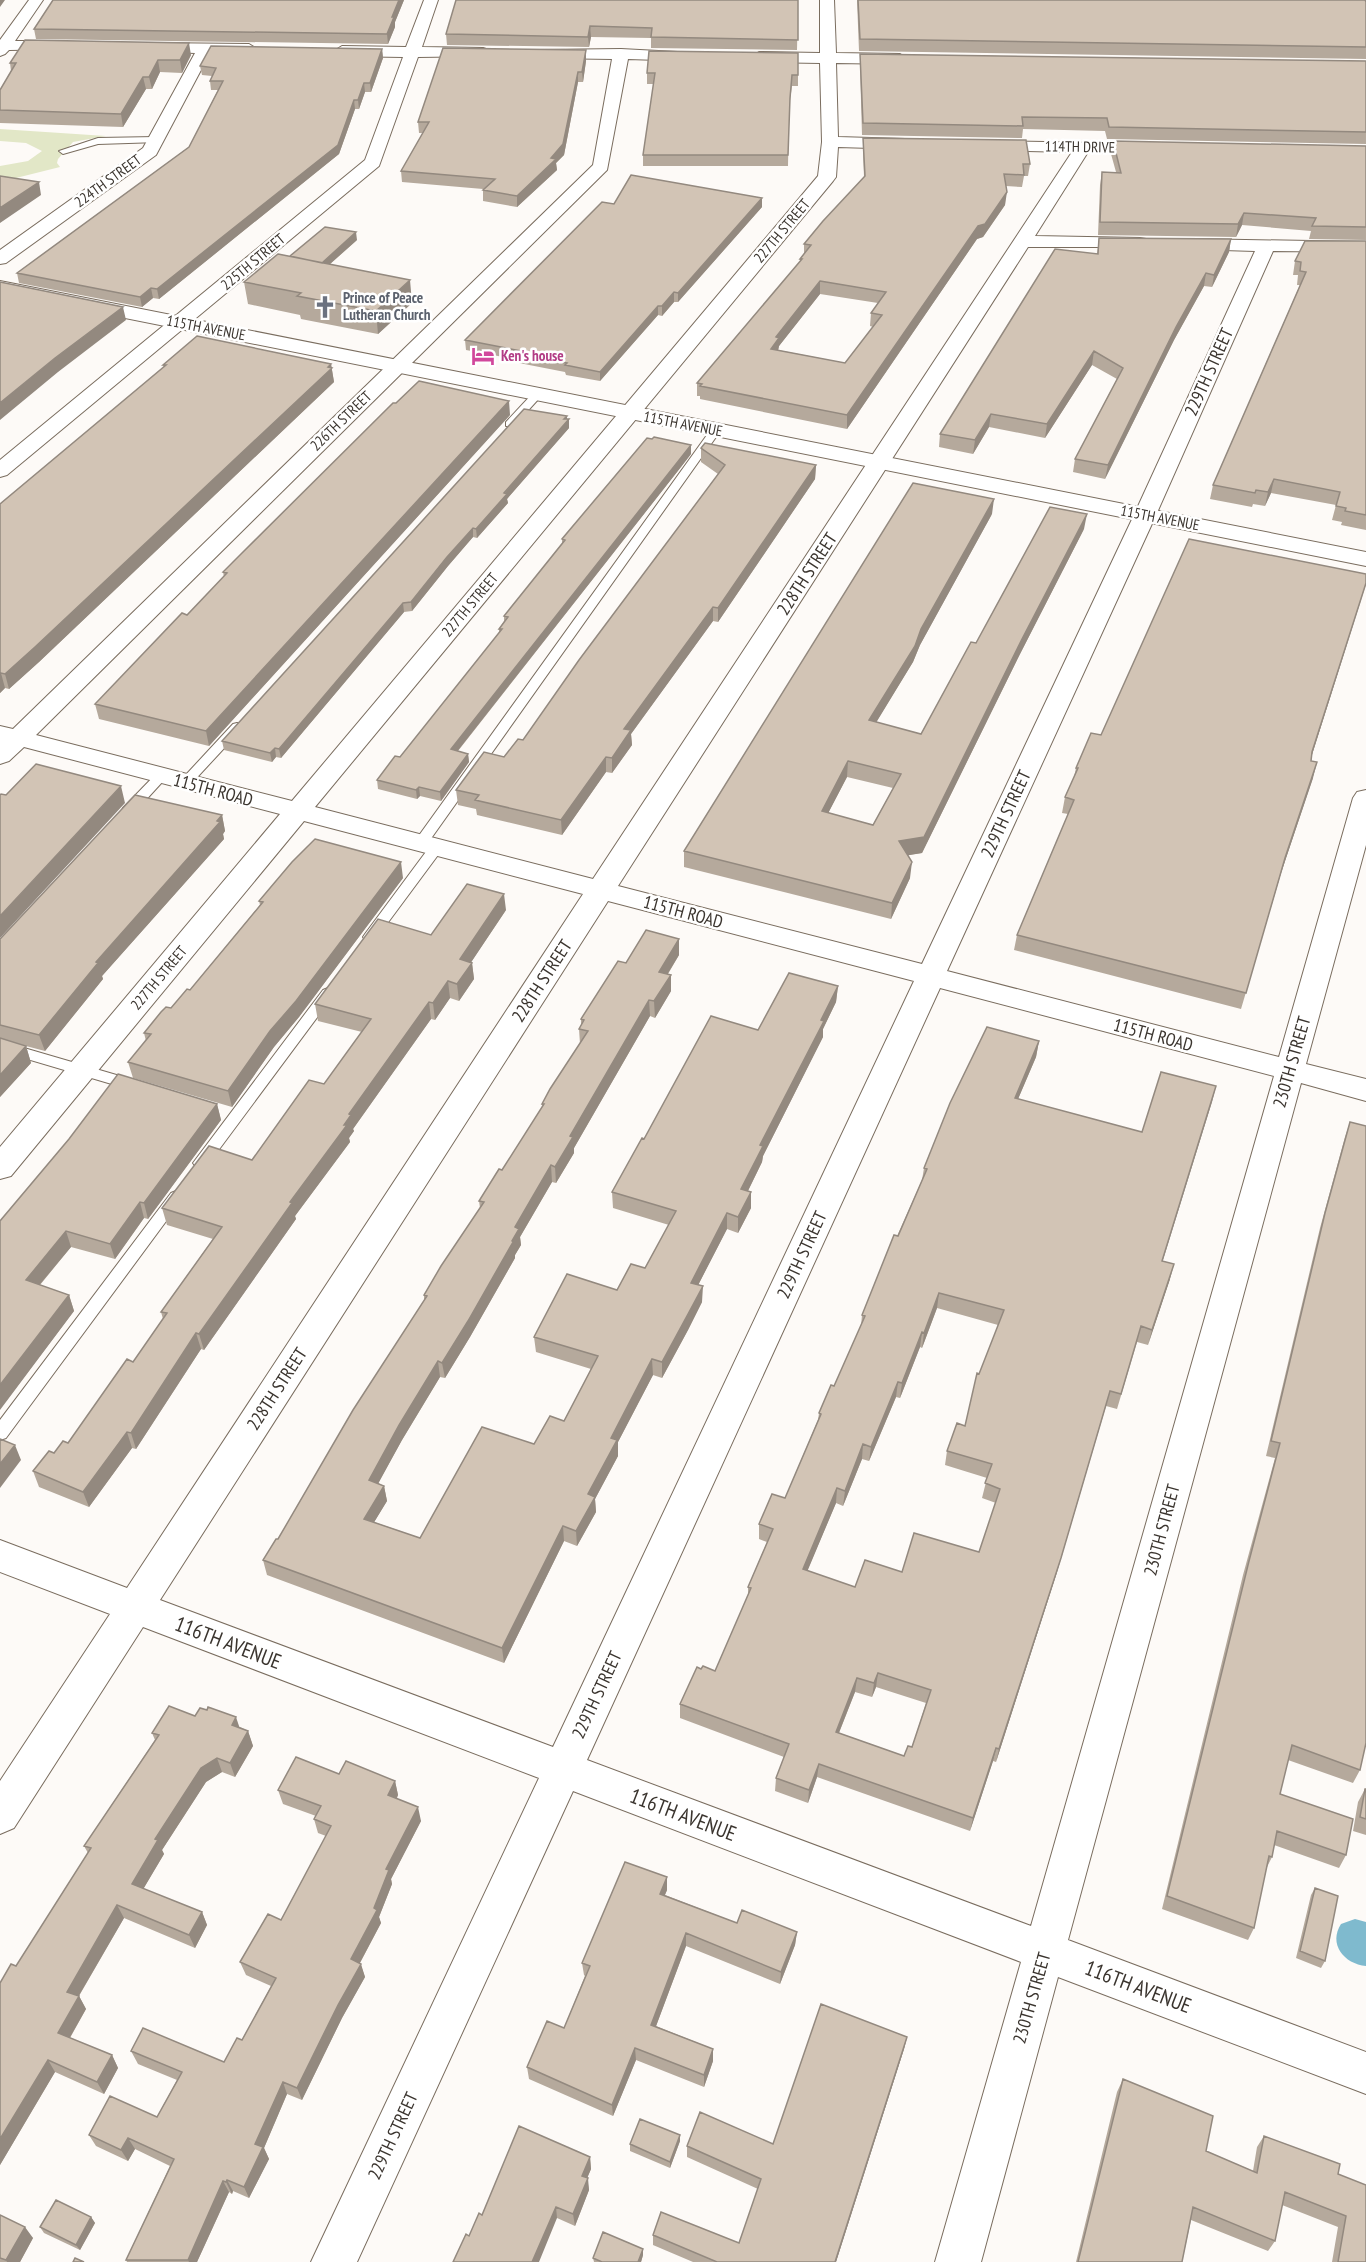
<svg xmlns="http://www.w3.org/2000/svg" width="1366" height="2262" font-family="'PT Sans Narrow',sans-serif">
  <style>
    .green { fill: #e2e7c7 }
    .water { fill: #7fbace }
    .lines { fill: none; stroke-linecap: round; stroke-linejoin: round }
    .lane-casing { stroke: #7a6d5f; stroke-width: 2 }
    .street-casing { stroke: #7a6d5f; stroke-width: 2 }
    .secondary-casing { stroke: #7a6d5f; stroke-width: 2 }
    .lane { fill: #fff; fill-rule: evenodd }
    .street { fill: #fff; fill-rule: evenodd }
    .secondary { fill: #fff; fill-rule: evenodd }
    .wall { fill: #b5a99c; fill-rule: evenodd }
    .shaded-wall { fill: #93897f }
    .building { fill: #d2c4b5; stroke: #93897f; stroke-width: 1.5; fill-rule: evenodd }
    .labels { text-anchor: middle; stroke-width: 5; stroke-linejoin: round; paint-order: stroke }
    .far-street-label { font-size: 15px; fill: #3b352f; stroke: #fff }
    .far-worship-label { font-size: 15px; font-weight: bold; fill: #5b616d; stroke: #fff; text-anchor: start }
    .far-hotel-label { font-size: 15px; font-weight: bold; fill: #b23c85; stroke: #fff; text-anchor: start }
    .street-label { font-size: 18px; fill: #3b352f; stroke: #fff }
    .near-street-label { font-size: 21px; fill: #3b352f; stroke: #fff }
  </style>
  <rect width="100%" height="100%" fill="#fdfaf7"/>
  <!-- green -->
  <path class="green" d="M 0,129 L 106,136 L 73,142 L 58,159 L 57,163 L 60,167 L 0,182 L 0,166 L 28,161 L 42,151 L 26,143 L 0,141 Z"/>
  <!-- water -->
  <path class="water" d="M 1355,1919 L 1366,1922 L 1366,1966 C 1344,1964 1328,1944 1341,1924 Z"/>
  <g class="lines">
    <!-- lane casing -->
    <g class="lane-casing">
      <path id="lane" d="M 156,137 L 159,138 L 159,142 L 98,144 L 63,154 L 59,151 L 98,138 Z
        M 534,392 L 543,394 L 514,426 L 506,426 L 506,422 Z
        M 716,427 L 721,430 L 425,847 L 415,847 L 413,844 L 415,841 L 712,428 Z
        M 237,723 L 241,724 L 243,727 L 241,730 L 190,785 L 182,785 L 180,782 L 182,779 L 233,724 Z
        M 161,772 L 167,776 L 165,779 L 133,814 L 123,814 L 122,811 L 123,808 L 157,773 Z
        M 436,844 L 443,848 L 441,851 L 375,940 L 365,940 L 363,937 L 365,934 L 431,845 Z
        M 328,988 L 333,990 L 335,993 L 333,996 L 206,1167 L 196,1167 L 193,1163 L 196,1159 L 323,990 Z
        M 0,1041 L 137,1081 L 139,1085 L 132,1090 L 0,1051 Z
        M 176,1191 L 181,1193 L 184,1197 L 181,1201 L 6,1438 L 0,1440 L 0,1420 L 171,1193 Z"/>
    </g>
    <!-- street casing -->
    <g class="street-casing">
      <path id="street" d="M 29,0 L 43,0 L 15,41 L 63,41 L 71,46 L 68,49 L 9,50 L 5,54 L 0,56 L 0,40 Z
        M 424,0 L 438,0 L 422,47 L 483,48 L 489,50 L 491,53 L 489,56 L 418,57 L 379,166 L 7,475 L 0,477 L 0,460 L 365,160 L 403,57 L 342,56 L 334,51 L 342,46 L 406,47 Z
        M 820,0 L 834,0 L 836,53 L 900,54 L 908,59 L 900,64 L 836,63 L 838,137 L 905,139 L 913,144 L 905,149 L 838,147 L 836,177 L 833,181 L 315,807 L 593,879 L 1072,152 L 986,150 L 980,149 L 978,145 L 980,141 L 1157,144 L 1159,148 L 1151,153 L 1088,152 L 1035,236 L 1140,238 L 1146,239 L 1149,243 L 1146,247 L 1028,247 L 618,886 L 922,964 L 1134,515 L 1255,251 L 1191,249 L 1185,248 L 1182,244 L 1185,240 L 1191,239 L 1366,242 L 1366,252 L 1273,251 L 1156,515 L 947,971 L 1279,1057 L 1353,798 L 1357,792 L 1366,790 L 1366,845 L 1306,1064 L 1366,1079 L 1366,1101 L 1301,1083 L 1068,1940 L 1366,2052 L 1366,2094 L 1058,1977 L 981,2262 L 935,2262 L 1021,1962 L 573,1791 L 357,2262 L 311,2262 L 539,1778 L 143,1627 L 14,1828 L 0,1834 L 0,1781 L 110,1614 L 0,1572 L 0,1540 L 127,1588 L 583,894 L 304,821 L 11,1176 L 0,1179 L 0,1147 L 280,814 L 24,747 L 9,761 L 0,764 L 0,726 L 13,729 L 593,165 L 612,59 L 546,58 L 540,56 L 538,53 L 540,50 L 621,49 L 696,53 L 698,56 L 690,61 L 628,59 L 607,170 L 36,735 L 292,801 L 818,176 L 822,142 L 820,63 L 759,62 L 751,57 L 759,52 L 820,53 ZM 608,901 L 914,981 L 553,1747 L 160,1600 ZM 940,988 L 1274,1076 L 1031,1926 L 587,1760 Z
        M 150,43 L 249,44 L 257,49 L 249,54 L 210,53 L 156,155 L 6,263 L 0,264 L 0,250 L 143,148 L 195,53 L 145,51 L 142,48 Z"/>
    </g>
    <!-- secondary casing -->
    <g class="secondary-casing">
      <path id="secondary" d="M 0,281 L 1366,552 L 1366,566 L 0,293 Z"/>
    </g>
    <!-- lane -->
    <use href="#lane" class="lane"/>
    <!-- street -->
    <use href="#street" class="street"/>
    <!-- secondary -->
    <use href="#secondary" class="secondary"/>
  </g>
  <!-- wall -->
  <path class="wall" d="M 53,0 L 404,0 L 395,22 L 395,27 L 388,44 L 36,39 L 34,29 Z
    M 798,0 L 797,50 L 651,48 L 651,38 L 591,37 L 589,47 L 447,45 L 446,34 Z
    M 857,0 L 1365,0 L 1366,2 L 1366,59 L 859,51 Z
    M 382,49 L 383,58 L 371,92 L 365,92 L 359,109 L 355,109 L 339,154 L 159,299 L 153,298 L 142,307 L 19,283 L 17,273 L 189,147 L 218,90 L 211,90 L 210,81 L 212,76 L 202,75 L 200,66 Z
    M 860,54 L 1366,61 L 1366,144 L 1107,139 L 1105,131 L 1023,129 L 1022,138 L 862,135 L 860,66 Z
    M 191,55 L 182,73 L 160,72 L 152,89 L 146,89 L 123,127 L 0,123 L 0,90 L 11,71 L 10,63 Z
    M 586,61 L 583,82 L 578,82 L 564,155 L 556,163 L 557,170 L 517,207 L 483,201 L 483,189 L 402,182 L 401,171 L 423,133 L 419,133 L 418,122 Z
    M 647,73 L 798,75 L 798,86 L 792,86 L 789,108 L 788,166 L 643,166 L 643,155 L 654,84 L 647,84 Z
    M 863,138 L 1030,164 L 1028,176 L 1024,176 L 1022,187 L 1006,186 L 1005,205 L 983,237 L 977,239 L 847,429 L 700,399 L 700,396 L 697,396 L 697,383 L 800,262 L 800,259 L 804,254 L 804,244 L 864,177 L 863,150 ZM 820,294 L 878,303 L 871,313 L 870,326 L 873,327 L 845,363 L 778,350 L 779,346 Z
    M 1113,141 L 1366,146 L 1366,240 L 1309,239 L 1311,231 L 1242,225 L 1236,237 L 1098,235 L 1100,185 L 1102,172 L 1116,172 L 1111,154 Z
    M 614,204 L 762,207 L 678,302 L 674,302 L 662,316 L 658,315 L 600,381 L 566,375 L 565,372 L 519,363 L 519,360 L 466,350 L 465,340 Z
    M 1099,238 L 1231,239 L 1229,252 L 1212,287 L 1204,286 L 1174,340 L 1105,479 L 1073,472 L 1075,459 L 1117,379 L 1092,365 L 1045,438 L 989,427 L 973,454 L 939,447 L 940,434 L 1097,254 Z
    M 357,240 L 330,264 L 412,303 L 378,334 L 301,319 L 300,315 L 248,304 L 244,282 L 290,256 Z
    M 1366,241 L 1366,530 L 1341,525 L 1342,522 L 1332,520 L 1336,505 L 1271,493 L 1265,506 L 1253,504 L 1252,507 L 1210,499 L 1213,485 L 1300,285 L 1297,285 L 1298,275 L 1293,275 L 1295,261 Z
    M 331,364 L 334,382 L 39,662 L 9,689 L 5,688 L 0,693 L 0,504 L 164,368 L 163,365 Z
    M 510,415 L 209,746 L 99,719 L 95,704 L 187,615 L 224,577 L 223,572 Z
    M 567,419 L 569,419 L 569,428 L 507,499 L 508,503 L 477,538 L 473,537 L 448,566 L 412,611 L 404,612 L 281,758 L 276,757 L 272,762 L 224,750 L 222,741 Z
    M 701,448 L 816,465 L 815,479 L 718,622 L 713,621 L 631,734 L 632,745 L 612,773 L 606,772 L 562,835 L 477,815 L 476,809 L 458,805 L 456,790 L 504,757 L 523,740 L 718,474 L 701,462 Z
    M 691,454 L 458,751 L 468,754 L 469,762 L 441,801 L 420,796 L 417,799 L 378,789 L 377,780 L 400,757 L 499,633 L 499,629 L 504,621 L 504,616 L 562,544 L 562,539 Z
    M 992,514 L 920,645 L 913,662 L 876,722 L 921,734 L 976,643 L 1084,529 L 1020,654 L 922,853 L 908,855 L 910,878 L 891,919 L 684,867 L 684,851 ZM 847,777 L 893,788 L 873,825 L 828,813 Z
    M 1366,584 L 1312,755 L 1311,761 L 1313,778 L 1281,873 L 1241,1009 L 1014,950 L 1017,935 L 1068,814 L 1062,813 L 1065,797 L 1074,777 L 1076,768 L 1101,735 Z
    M 222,815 L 225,831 L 223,834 L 224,839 L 102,976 L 103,979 L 45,1051 L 22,1045 L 26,1046 L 31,1063 L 0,1097 L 0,939 Z
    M 403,878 L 299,1017 L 274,1047 L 232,1107 L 133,1078 L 128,1062 L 146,1041 L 144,1033 L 190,990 L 260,905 L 259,901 Z
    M 506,910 L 471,962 L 472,963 L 474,979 L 459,1001 L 450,998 L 435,1020 L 431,1019 L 353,1129 L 354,1131 L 349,1138 L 350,1142 L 295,1216 L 296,1219 L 204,1350 L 201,1349 L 136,1449 L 132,1448 L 89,1507 L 39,1487 L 33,1471 L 54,1453 L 68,1443 L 133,1362 L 163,1319 L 161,1312 L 213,1239 L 167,1225 L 162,1208 L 252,1160 L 324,1084 L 362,1032 L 318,1021 L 315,1004 L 431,935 Z
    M 679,939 L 679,955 L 668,974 L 671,991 L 655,1018 L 650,1016 L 574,1148 L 574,1153 L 556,1183 L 552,1182 L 520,1237 L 521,1245 L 515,1255 L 515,1258 L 470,1337 L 445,1378 L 440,1377 L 402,1440 L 378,1483 L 384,1486 L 387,1501 L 374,1522 L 420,1538 L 534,1444 L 564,1421 L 591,1369 L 536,1352 L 534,1337 L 617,1290 L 645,1268 L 669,1225 L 613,1208 L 612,1192 L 644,1139 L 758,1030 L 838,986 L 836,1002 L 823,1029 L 823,1037 L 763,1156 L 762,1162 L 748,1191 L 751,1192 L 751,1208 L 738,1233 L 727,1229 L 698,1285 L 702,1302 L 688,1330 L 662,1378 L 653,1375 L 618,1442 L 618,1456 L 595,1499 L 596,1512 L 577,1546 L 564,1541 L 504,1663 L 267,1575 L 263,1560 L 278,1539 L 424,1301 L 424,1295 L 480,1208 L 479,1201 L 502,1170 L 543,1107 L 542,1104 L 580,1044 L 579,1029 L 581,1025 L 581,1019 L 626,963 Z
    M 1039,1041 L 1036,1057 L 1018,1099 L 1142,1132 L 1216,1086 L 1162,1261 L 1170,1279 L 1148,1345 L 1137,1342 L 1117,1409 L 1106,1406 L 1057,1572 L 996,1762 L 993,1761 L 970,1831 L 817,1777 L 808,1803 L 775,1791 L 776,1778 L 784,1757 L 680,1718 L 680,1704 L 701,1669 L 715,1671 L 748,1597 L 748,1587 L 767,1542 L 759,1539 L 759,1524 L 785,1498 L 818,1420 L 819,1413 L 834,1386 L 861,1326 L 862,1315 L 922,1180 L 924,1168 ZM 937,1308 L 998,1325 L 965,1426 L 947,1451 L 945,1465 L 987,1478 L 982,1498 L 996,1503 L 979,1552 L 902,1572 L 855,1587 L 807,1571 L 836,1503 L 843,1506 L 862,1459 L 869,1461 L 896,1397 L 900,1398 L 920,1347 L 922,1348 ZM 876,1687 L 926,1703 L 912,1747 L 904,1756 L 839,1733 L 855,1692 L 872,1697 Z
    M 217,1104 L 221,1120 L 148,1219 L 144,1218 L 115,1259 L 71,1247 L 40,1285 L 69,1295 L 74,1311 L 6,1401 L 0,1221 Z
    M 1350,1122 L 1360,1770 L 1353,1783 L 1288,1760 L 1280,1794 L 1346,1855 L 1339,1868 L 1274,1845 L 1272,1857 L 1266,1869 L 1254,1928 L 1248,1940 L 1162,1909 L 1243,1575 L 1275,1458 L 1266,1456 L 1320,1228 L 1345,1137 Z
    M 195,1716 L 240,1727 L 248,1731 L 253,1746 L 235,1777 L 222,1772 L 206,1782 L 162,1850 L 164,1854 L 143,1889 L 202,1912 L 207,1925 L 195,1948 L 124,1918 L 79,1996 L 86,2009 L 70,2038 L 112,2055 L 118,2068 L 104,2094 L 55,2072 L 0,2165 L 16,1966 L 88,1853 L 84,1846 L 155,1740 L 152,1733 Z
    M 339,1774 L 395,1781 L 398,1795 L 397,1798 L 421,1821 L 391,1879 L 392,1884 L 379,1917 L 381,1923 L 360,1963 L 365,1977 L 342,2018 L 302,2100 L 287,2094 L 264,2148 L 269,2159 L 249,2198 L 233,2191 L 232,2194 L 229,2192 L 197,2262 L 127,2262 L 126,2260 L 170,2166 L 135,2149 L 128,2161 L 96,2146 L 89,2135 L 157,2117 L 177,2080 L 138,2064 L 131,2051 L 224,2062 L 242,2040 L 271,1986 L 246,1975 L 240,1962 L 281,1920 L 326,1836 L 318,1833 L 314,1819 L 316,1816 L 283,1804 L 278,1790 Z
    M 1365,1789 L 1366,1789 L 1366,1835 L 1353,1831 L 1358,1802 Z
    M 667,1877 L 667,1890 L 665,1895 L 737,1923 L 797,1932 L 795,1945 L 780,1984 L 686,1946 L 656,2026 L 713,2049 L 713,2061 L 704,2087 L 636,2060 L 613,2116 L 529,2079 L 527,2067 L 564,2028 L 585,1976 L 584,1975 L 582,1963 Z
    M 1315,1888 L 1325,1961 L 1321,1968 L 1296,1958 L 1311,1895 Z
    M 907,2037 L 904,2049 L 836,2262 L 693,2262 L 653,2245 L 653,2235 L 739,2243 L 758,2189 L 687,2157 L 687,2146 L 773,2144 Z
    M 1123,2079 L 1206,2151 L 1253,2171 L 1257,2147 L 1264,2136 L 1338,2174 L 1366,2262 L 1332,2262 L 1338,2227 L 1282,2205 L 1275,2241 L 1268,2251 L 1191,2220 L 1182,2262 L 1076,2262 L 1117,2092 Z
    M 680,2135 L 680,2141 L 670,2168 L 630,2151 L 630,2144 Z
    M 590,2157 L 591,2169 L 587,2178 L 589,2190 L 575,2226 L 557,2218 L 469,2236 Z
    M 0,2215 L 33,2238 L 20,2262 L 0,2262 Z
    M 91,2217 L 95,2223 L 80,2250 L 44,2233 L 40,2227 Z
    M 643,2249 L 643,2255 L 641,2262 L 594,2262 L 593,2258 Z"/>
  <!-- shaded-wall -->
  <path class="shaded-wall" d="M 0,0 L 5,0 L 0,7 Z
    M 399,0 L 404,0 L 395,22 L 395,27 L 388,44 L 387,34 L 392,17 Z
    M 590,26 L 591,37 L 589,47 L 588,37 Z
    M 189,43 L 191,55 L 182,73 L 180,60 Z
    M 382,49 L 383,58 L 371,92 L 370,83 Z
    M 586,50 L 586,61 L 583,82 L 582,72 Z
    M 158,60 L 160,72 L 152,89 L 149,77 Z
    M 578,72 L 578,82 L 564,155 L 556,163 L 557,170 L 517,207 L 517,196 L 551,158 Z
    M 143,77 L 146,89 L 123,127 L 121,114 Z
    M 364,83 L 365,92 L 359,109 L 358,100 Z
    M 354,100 L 355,109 L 339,154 L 159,299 L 157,289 Z
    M 39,182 L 41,195 L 0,223 L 0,208 Z
    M 1007,192 L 1005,205 L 983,237 L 977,239 L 847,429 L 847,415 L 978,226 Z
    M 762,198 L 762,207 L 678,302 L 678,293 Z
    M 1244,213 L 1242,225 L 1236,237 L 1238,224 Z
    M 356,232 L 357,240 L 312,280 L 311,273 Z
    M 1231,239 L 1229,252 L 1212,287 L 1214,275 Z
    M 1206,273 L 1204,286 L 1174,340 L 1105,479 L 1108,465 L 1176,327 Z
    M 410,280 L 412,303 L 378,334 L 376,311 Z
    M 820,281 L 820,294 L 779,346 L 778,351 L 771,349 L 776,337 Z
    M 151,288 L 153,298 L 142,307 L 140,297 Z
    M 674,292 L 674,302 L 662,316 L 662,306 Z
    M 658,306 L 658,315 L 600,381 L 600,372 Z
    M 123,307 L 126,320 L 58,372 L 0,420 L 0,403 L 55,358 Z
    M 1094,351 L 1092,365 L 1045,438 L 1047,424 Z
    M 331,364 L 334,382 L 39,662 L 9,689 L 5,674 Z
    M 509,401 L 510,415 L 209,746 L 206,731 Z
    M 991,414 L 989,427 L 973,454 L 975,440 Z
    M 567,416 L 567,421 L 569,419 L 569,428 L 507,499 L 508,503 L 477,538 L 476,529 Z
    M 691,445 L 691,454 L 681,467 L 452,758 L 451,749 Z
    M 816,465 L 815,479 L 718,622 L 718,608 Z
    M 1274,479 L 1271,493 L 1265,506 L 1268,492 Z
    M 994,499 L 992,514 L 920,645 L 913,662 L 868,736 L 869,720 Z
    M 1087,514 L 1084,529 L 1020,654 L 922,853 L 898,857 L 899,841 L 1022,639 Z
    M 473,528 L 473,537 L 448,566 L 412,611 L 411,602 L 447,557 Z
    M 1366,584 L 1308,767 L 1312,752 Z
    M 403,603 L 404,612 L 281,758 L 279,749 Z
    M 713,607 L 713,621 L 631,734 L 632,745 L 612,773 L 612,758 L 624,729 Z
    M 1,673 L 5,688 L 0,693 L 0,674 Z
    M 275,748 L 276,757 L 272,762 L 270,753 Z
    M 468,754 L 469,762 L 441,801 L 440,792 Z
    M 606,757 L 606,772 L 562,835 L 561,820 Z
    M 848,761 L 847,777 L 821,827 L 822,811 Z
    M 1317,762 L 1313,778 L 1281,873 L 1241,1009 L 1285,858 Z
    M 121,786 L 125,803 L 0,938 L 0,916 Z
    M 419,787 L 420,796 L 417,799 L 416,790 Z
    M 222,815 L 225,831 L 223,834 L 224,839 L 102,976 L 103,979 L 45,1051 L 39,1035 L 96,962 Z
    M 401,862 L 403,878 L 299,1017 L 274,1047 L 232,1107 L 228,1091 L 270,1031 Z
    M 912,862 L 910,878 L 891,919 L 892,903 Z
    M 504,894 L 506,910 L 462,976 L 460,959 Z
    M 679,939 L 679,955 L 659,988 L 659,972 Z
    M 472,963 L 474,979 L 459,1001 L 457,984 Z
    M 671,975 L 671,991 L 655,1018 L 654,1001 Z
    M 448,981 L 450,998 L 435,1020 L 433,1003 Z
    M 838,986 L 836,1002 L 823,1029 L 823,1037 L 763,1156 L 762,1162 L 741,1205 L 741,1189 L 760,1145 Z
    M 649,1000 L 650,1016 L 574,1148 L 574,1153 L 556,1183 L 555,1167 L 570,1136 Z
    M 429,1002 L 431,1019 L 353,1129 L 354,1131 L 349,1138 L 350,1142 L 295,1216 L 296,1219 L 204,1350 L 199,1334 L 344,1125 L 349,1114 Z
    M 1039,1041 L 1036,1057 L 1012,1113 L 1015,1098 Z
    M 26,1046 L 31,1063 L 0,1097 L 0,1075 Z
    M 1216,1086 L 1212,1102 L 1158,1276 L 1162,1261 Z
    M 217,1104 L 221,1120 L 148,1219 L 144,1203 Z
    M 551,1165 L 552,1182 L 520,1237 L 521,1245 L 515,1255 L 515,1258 L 470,1337 L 445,1378 L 442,1363 L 512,1241 L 515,1227 Z
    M 751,1192 L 751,1208 L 738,1233 L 738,1217 Z
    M 140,1202 L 144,1218 L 115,1259 L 110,1244 Z
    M 727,1213 L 727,1229 L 691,1299 L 691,1283 Z
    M 66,1231 L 71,1247 L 31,1295 L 26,1280 Z
    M 1174,1264 L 1170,1279 L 1148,1345 L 1152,1330 Z
    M 703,1286 L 702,1302 L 688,1330 L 662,1378 L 662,1362 Z
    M 939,1293 L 937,1308 L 922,1348 L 924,1333 Z
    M 69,1295 L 74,1311 L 0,1410 L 0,1385 Z
    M 922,1332 L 920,1347 L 900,1398 L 902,1383 Z
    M 196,1333 L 201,1349 L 136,1449 L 131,1433 Z
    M 652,1359 L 653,1375 L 618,1442 L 618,1456 L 595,1499 L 596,1512 L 577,1546 L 576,1531 L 588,1494 L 611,1438 Z
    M 438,1361 L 440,1377 L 402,1440 L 372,1495 L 369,1480 L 399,1425 Z
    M 898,1382 L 896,1397 L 869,1461 L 871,1447 Z
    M 1110,1391 L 1057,1572 L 996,1762 L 999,1749 Z
    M 127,1432 L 132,1448 L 89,1507 L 83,1492 Z
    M 863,1444 L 862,1459 L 843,1506 L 845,1491 Z
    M 15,1445 L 21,1460 L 0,1488 L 0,1464 Z
    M 384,1486 L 387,1501 L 367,1534 L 364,1519 Z
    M 837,1488 L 836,1503 L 802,1584 L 803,1569 Z
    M 563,1526 L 564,1541 L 504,1663 L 502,1648 Z
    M 878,1673 L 876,1687 L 872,1697 L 874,1683 Z
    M 857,1678 L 855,1692 L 834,1745 L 836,1732 Z
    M 236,1717 L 241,1732 L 232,1725 Z
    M 248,1731 L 253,1746 L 235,1777 L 230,1763 Z
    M 996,1748 L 993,1761 L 970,1831 L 973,1818 Z
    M 217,1758 L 222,1772 L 206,1782 L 162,1850 L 164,1854 L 138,1898 L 132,1884 L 155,1839 L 201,1768 Z
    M 819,1764 L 817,1777 L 808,1803 L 809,1790 Z
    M 395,1781 L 398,1795 L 391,1809 L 388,1795 Z
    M 418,1807 L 421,1821 L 391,1879 L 392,1884 L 379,1917 L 381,1923 L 355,1972 L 351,1959 L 374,1908 L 386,1869 Z
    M 667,1877 L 667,1890 L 660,1906 L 660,1894 Z
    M 117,1905 L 124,1918 L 74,2004 L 67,1992 Z
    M 202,1912 L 207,1925 L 195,1948 L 189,1935 Z
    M 797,1932 L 795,1945 L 780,1984 L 781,1972 Z
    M 686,1933 L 686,1946 L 652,2037 L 651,2025 Z
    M 361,1964 L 365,1977 L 342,2018 L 302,2100 L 297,2088 L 338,2005 Z
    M 79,1996 L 86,2009 L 65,2046 L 58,2033 Z
    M 907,2037 L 904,2049 L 836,2262 L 835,2262 Z
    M 635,2048 L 636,2060 L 613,2116 L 612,2105 Z
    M 713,2049 L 713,2061 L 704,2087 L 704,2075 Z
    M 112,2055 L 118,2068 L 104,2094 L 97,2082 Z
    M 48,2060 L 55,2072 L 0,2165 L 0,2139 Z
    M 283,2082 L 287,2094 L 264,2148 L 269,2159 L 249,2198 L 244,2187 L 255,2144 Z
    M 680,2135 L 680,2141 L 670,2168 L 670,2162 Z
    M 128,2138 L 135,2149 L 128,2161 L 121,2150 Z
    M 590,2157 L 591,2169 L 583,2188 L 582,2176 Z
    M 588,2178 L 589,2190 L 575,2226 L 573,2214 Z
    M 227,2180 L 233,2191 L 232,2194 L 226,2182 Z
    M 223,2181 L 229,2192 L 197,2262 L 189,2262 L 188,2260 Z
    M 556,2207 L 557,2218 L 539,2262 L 532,2262 Z
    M 91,2217 L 95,2223 L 80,2250 L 76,2245 Z
    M 25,2227 L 33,2238 L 20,2262 L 7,2262 L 6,2260 Z
    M 643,2249 L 643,2255 L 641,2262 L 638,2262 Z"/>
  <!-- building -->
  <path class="building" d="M 53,0 L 399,0 L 392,17 L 394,17 L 387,34 L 34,29 Z
    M 456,0 L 798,0 L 798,40 L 651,37 L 652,28 L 590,26 L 588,37 L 446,34 Z
    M 858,0 L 1365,0 L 1366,2 L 1366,47 L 860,39 Z
    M 25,40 L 189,43 L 180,60 L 158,60 L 149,77 L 143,77 L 121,114 L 0,110 L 0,90 L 16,63 L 10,63 Z
    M 211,46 L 382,49 L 370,83 L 364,83 L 358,100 L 354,100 L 338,145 L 157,289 L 151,288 L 140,297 L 17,273 L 189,147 L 223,81 L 210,81 L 216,68 L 200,66 Z
    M 443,48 L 586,50 L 582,72 L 578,72 L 563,144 L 551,158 L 556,159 L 517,196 L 483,190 L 495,179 L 401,171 L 429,122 L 418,122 Z
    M 649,51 L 798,53 L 798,75 L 792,75 L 790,98 L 788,155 L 643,155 L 655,73 L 647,73 Z
    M 860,54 L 1366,61 L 1366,132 L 1109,127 L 1107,118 L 1022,117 L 1023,126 L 863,123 Z
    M 863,138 L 1026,140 L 1030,164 L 1023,164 L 1024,175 L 1004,174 L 1007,192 L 985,224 L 978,226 L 847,415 L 700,386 L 702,384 L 697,383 L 802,259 L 800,259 L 811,245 L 804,244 L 823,221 L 865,176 ZM 820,281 L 886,292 L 871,313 L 882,315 L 845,363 L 771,349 L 779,338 L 776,337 Z
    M 1113,141 L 1366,146 L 1366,227 L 1312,226 L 1316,218 L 1244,213 L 1238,224 L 1100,222 L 1102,172 L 1121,173 Z
    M 631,175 L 762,198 L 678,293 L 674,292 L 662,306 L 658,306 L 600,372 L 565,365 L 567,363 L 518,354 L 521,351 L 465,340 L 602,202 L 614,204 Z
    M 0,176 L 39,182 L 0,208 Z
    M 325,227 L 356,232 L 322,263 L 290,256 Z
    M 1099,238 L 1231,239 L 1214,275 L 1206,273 L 1176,327 L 1108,465 L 1075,459 L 1123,368 L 1094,351 L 1047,424 L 991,414 L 975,440 L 940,434 L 1055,249 L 1098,254 Z
    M 1305,241 L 1366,241 L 1366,515 L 1345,511 L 1346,508 L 1336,506 L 1340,492 L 1274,479 L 1268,492 L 1256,490 L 1255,493 L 1213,485 L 1306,272 L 1300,271 L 1301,262 L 1295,261 Z
    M 278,254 L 410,280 L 376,311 L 297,296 L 301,293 L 244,282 Z
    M 0,282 L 123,307 L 55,358 L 0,403 Z
    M 197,336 L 331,364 L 328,367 L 332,368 L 35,647 L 5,674 L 1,673 L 0,674 L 0,504 L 166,365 L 163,365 Z
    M 419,381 L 509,401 L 206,731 L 95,704 L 182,613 L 187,615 L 227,573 L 223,572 L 241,554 L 393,403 L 396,403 Z
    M 524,409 L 567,416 L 564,419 L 569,419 L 504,493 L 507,494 L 476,529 L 473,528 L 447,557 L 411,602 L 403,603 L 279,749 L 275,748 L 270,753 L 222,741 Z
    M 654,437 L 691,445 L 451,749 L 468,754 L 440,792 L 419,787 L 416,790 L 377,780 L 395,756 L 400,757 L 502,629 L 499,629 L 508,617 L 504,616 L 565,540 L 562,539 L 647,438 L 652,439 Z
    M 705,443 L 816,465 L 718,608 L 713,607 L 624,729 L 631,730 L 612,758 L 606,757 L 561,820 L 475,800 L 479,795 L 456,790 L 484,752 L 504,757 L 518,739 L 523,740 L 579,660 L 725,465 L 701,448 Z
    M 913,483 L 994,499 L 921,629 L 915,646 L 869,720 L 921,734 L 971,642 L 976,643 L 1050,507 L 1087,514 L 1022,639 L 924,837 L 899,841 L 912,862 L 892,903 L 684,851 ZM 848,761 L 901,774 L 873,825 L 822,811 Z
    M 1189,539 L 1366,574 L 1366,583 L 1312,752 L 1311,761 L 1317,762 L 1285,858 L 1246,993 L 1017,935 L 1074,800 L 1065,797 L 1078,768 L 1076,768 L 1091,733 L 1101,735 Z
    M 36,764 L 121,786 L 0,916 L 0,795 L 1,794 L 6,795 Z
    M 135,795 L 222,815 L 217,821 L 220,822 L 96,962 L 98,963 L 39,1035 L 0,1025 L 0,939 L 1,938 Z
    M 315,839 L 401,862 L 296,1001 L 270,1031 L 228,1091 L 128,1062 L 151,1034 L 144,1033 L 161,1012 L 166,1007 L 171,1008 L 187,989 L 190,990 L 263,902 L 259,901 L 292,862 Z
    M 467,884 L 504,894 L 460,959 L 472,963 L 457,984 L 448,981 L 433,1003 L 429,1002 L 349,1114 L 351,1115 L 344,1125 L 347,1125 L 290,1202 L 292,1203 L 199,1334 L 196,1333 L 131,1433 L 127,1432 L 83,1492 L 33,1471 L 49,1451 L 54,1453 L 63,1441 L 68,1443 L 127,1359 L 133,1362 L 167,1313 L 161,1312 L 222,1227 L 162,1208 L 209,1146 L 252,1160 L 309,1080 L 324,1084 L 371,1019 L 315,1004 L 378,919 L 431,935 Z
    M 646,930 L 679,939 L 659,972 L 671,975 L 654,1001 L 649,1000 L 570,1136 L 573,1137 L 555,1167 L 551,1165 L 515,1227 L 519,1229 L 512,1241 L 513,1242 L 468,1321 L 442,1363 L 438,1361 L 399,1425 L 369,1480 L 384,1486 L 364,1519 L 420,1538 L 482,1427 L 534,1444 L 550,1416 L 564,1421 L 598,1356 L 534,1337 L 567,1274 L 617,1290 L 631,1264 L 645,1268 L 676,1211 L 612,1192 L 642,1138 L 644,1139 L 711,1016 L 758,1030 L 789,973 L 838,986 L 821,1020 L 824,1021 L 760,1145 L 763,1146 L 741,1189 L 751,1192 L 738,1217 L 727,1213 L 691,1283 L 703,1286 L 688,1314 L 662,1362 L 652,1359 L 611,1438 L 617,1440 L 588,1494 L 595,1497 L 576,1531 L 563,1526 L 502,1648 L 263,1560 L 276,1539 L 278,1539 L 353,1410 L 427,1296 L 424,1295 L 441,1266 L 484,1202 L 479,1201 L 499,1169 L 502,1170 L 544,1104 L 542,1104 L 550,1089 L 588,1031 L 579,1029 L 584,1020 L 581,1019 L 618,961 L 626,963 Z
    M 987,1027 L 1039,1041 L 1015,1098 L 1142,1132 L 1161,1072 L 1216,1086 L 1162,1261 L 1174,1264 L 1152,1330 L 1141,1326 L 1121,1394 L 1110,1391 L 1061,1558 L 999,1749 L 996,1748 L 973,1818 L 819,1764 L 809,1790 L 776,1778 L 789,1744 L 680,1704 L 697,1667 L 701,1669 L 703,1666 L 715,1671 L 751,1588 L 748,1587 L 773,1529 L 759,1524 L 772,1494 L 785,1498 L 821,1414 L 819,1413 L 831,1385 L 834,1386 L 865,1316 L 862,1315 L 894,1235 L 898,1236 L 927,1169 L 924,1168 L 950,1103 ZM 939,1293 L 1004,1310 L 979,1374 L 977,1373 L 965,1426 L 957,1423 L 947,1451 L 992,1464 L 985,1483 L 1000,1489 L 979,1552 L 914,1533 L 902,1572 L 865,1560 L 855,1587 L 803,1569 L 837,1488 L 845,1491 L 863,1444 L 871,1447 L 898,1382 L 902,1383 L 922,1332 L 924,1333 ZM 878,1673 L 931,1690 L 912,1747 L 908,1746 L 904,1756 L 836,1732 L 857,1678 L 874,1683 Z
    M 0,1038 L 26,1046 L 0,1075 Z
    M 118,1074 L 217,1104 L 144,1203 L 140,1202 L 110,1244 L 66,1231 L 26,1280 L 69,1295 L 0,1385 L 0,1221 L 69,1139 Z
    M 1350,1122 L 1366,1126 L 1366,1743 L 1360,1770 L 1292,1745 L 1280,1794 L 1353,1819 L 1346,1855 L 1277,1831 L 1272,1857 L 1269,1856 L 1254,1928 L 1167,1896 L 1249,1561 L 1280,1443 L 1271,1441 L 1325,1213 Z
    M 0,1439 L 15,1445 L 0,1464 Z
    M 169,1706 L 195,1716 L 200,1708 L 207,1710 L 208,1707 L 236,1717 L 232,1725 L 248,1731 L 230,1763 L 217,1758 L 201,1768 L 155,1839 L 158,1840 L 132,1884 L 202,1912 L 189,1935 L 117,1905 L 67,1992 L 79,1996 L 58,2033 L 112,2055 L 97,2082 L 48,2060 L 0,2139 L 0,1983 L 11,1964 L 16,1966 L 91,1848 L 84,1846 L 159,1735 L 152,1733 Z
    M 296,1757 L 339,1774 L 346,1761 L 395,1781 L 388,1795 L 418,1807 L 386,1869 L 389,1870 L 374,1908 L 377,1910 L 351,1959 L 361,1964 L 338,2005 L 297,2088 L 283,2082 L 255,2144 L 263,2147 L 244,2187 L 227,2180 L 226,2182 L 223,2181 L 188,2260 L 126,2260 L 174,2159 L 128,2138 L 121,2150 L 89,2135 L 110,2096 L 157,2117 L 182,2072 L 131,2051 L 143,2028 L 224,2062 L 237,2038 L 242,2040 L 276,1978 L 240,1962 L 268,1914 L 281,1920 L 331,1826 L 314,1819 L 321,1806 L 278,1790 Z
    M 1365,1789 L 1366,1789 L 1366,1819 L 1360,1817 Z
    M 625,1862 L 667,1877 L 660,1894 L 737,1923 L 742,1910 L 797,1932 L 781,1972 L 686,1933 L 651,2025 L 713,2049 L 704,2075 L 635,2048 L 612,2105 L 527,2067 L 547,2021 L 564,2028 L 590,1966 L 582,1963 Z
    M 1315,1888 L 1338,1896 L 1325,1961 L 1300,1951 Z
    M 821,2004 L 907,2037 L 835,2262 L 717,2262 L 653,2235 L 661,2212 L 739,2243 L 761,2179 L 687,2146 L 700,2112 L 773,2144 Z
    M 1123,2079 L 1213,2116 L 1206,2151 L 1257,2173 L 1264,2136 L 1340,2164 L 1338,2174 L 1366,2185 L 1366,2262 L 1338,2262 L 1346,2216 L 1285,2192 L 1275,2241 L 1193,2207 L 1182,2262 L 1078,2262 Z
    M 640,2119 L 680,2135 L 670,2162 L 630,2144 Z
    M 519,2126 L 590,2157 L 582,2176 L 588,2178 L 573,2214 L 556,2207 L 532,2262 L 453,2262 L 466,2234 L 469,2236 L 479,2213 L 482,2215 Z
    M 56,2200 L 91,2217 L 76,2245 L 40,2227 Z
    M 0,2215 L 25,2227 L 6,2260 L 0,2258 Z
    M 603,2232 L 643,2249 L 638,2262 L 602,2262 L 593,2258 Z
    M 75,2258 L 84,2262 L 73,2262 Z"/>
  <!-- icons -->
  <defs>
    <g id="church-bare" transform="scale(1.8)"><path d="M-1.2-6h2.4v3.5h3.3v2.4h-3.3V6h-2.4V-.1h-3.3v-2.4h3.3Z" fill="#6b7280" stroke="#fff" stroke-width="2.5" paint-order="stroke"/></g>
    <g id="hotel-bare" transform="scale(1.8)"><path d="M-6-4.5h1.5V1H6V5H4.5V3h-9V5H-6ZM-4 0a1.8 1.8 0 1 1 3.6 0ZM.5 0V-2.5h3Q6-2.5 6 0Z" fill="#d1479c" stroke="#fff" stroke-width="2.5" paint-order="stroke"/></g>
  </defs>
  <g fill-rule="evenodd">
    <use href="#church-bare" x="325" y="307"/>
    <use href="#hotel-bare" x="483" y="356"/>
  </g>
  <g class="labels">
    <!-- far-street labels -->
    <g class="far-street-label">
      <text transform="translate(1080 147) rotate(1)" y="5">114TH DRIVE</text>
      <text transform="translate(108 181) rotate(-36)" y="5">224TH STREET</text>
      <text transform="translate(782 231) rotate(-50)" y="5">227TH STREET</text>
      <text transform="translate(253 262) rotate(-40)" y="5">225TH STREET</text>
      <text transform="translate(206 328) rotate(11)" y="5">115TH AVENUE</text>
      <text transform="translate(341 421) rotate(-44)" y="5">226TH STREET</text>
      <text transform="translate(683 424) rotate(11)" y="5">115TH AVENUE</text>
      <text transform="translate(1160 518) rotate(11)" y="5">115TH AVENUE</text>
      <text transform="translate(470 605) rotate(-50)" y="5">227TH STREET</text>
      <text transform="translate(159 978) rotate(-50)" y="5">227TH STREET</text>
    </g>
    <!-- far-worship labels -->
    <g class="far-worship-label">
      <text x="343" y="303">Prince of Peace<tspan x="343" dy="17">Lutheran Church</tspan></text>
    </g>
    <!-- far-hotel labels -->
    <g class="far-hotel-label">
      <text x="501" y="361">Ken's house</text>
    </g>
    <!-- street labels -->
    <g class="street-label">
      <text transform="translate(1209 372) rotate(-66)" y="6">229TH STREET</text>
      <text transform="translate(807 574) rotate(-57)" y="6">228TH STREET</text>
      <text transform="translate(213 790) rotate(15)" y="6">115TH ROAD</text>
      <text transform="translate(1006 814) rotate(-65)" y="6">229TH STREET</text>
      <text transform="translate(683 912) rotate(15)" y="6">115TH ROAD</text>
      <text transform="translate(542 981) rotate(-57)" y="6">228TH STREET</text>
      <text transform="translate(1153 1035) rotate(15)" y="6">115TH ROAD</text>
      <text transform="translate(1292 1062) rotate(-74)" y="6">230TH STREET</text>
      <text transform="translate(802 1255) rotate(-65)" y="6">229TH STREET</text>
      <text transform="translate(277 1389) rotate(-57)" y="6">228TH STREET</text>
      <text transform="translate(1162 1530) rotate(-75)" y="6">230TH STREET</text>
      <text transform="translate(597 1695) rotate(-65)" y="6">229TH STREET</text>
      <text transform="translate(1032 1998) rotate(-74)" y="6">230TH STREET</text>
      <text transform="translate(393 2136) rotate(-65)" y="6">229TH STREET</text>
    </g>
    <!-- near-street labels -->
    <g class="near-street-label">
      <text transform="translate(228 1643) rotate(21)" y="7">116TH AVENUE</text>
      <text transform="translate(683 1815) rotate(21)" y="7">116TH AVENUE</text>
      <text transform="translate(1138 1987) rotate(21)" y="7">116TH AVENUE</text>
    </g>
  </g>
</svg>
